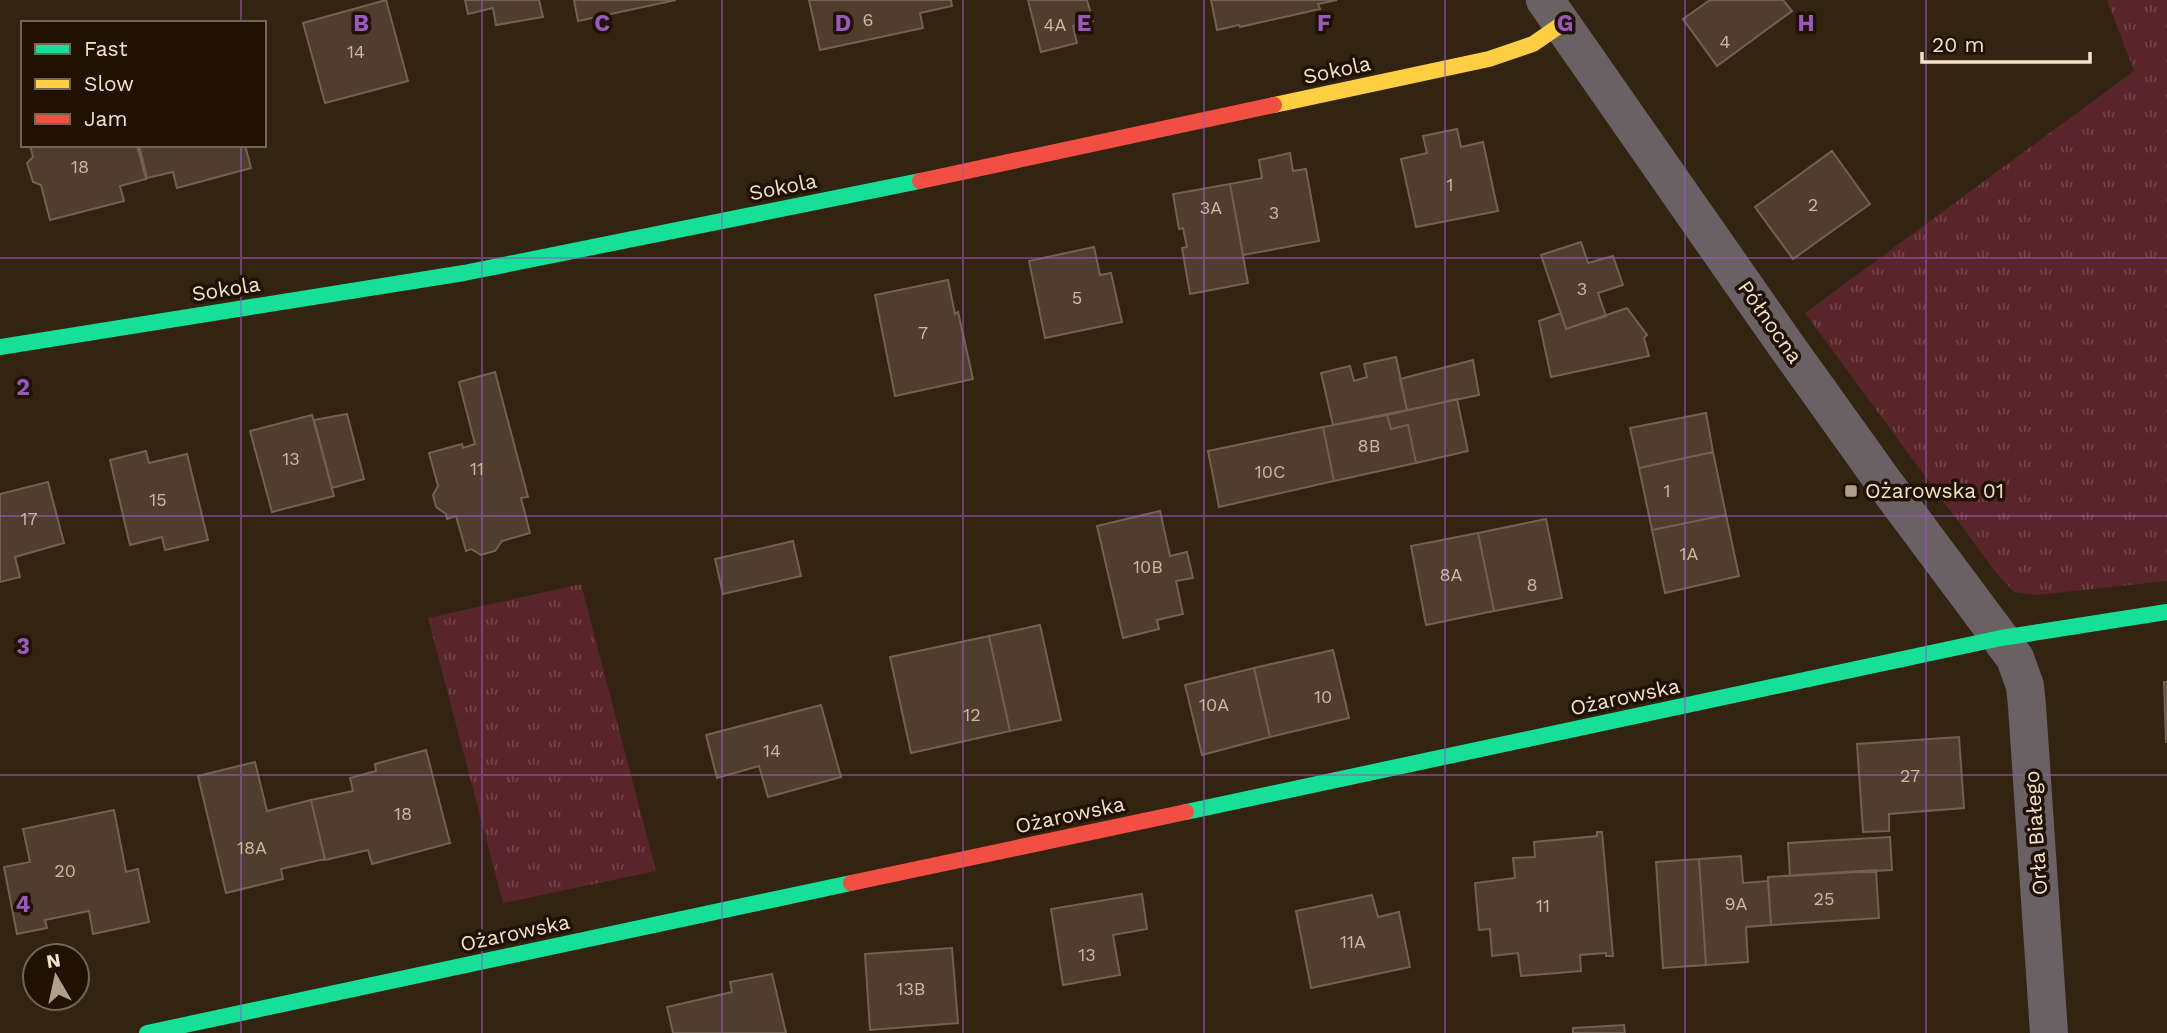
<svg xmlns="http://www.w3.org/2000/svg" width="2167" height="1033" font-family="'Work Sans',sans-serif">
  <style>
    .grass { fill: url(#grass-tufts) }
    .building { fill: #4f3e2e; stroke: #716152; stroke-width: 2 }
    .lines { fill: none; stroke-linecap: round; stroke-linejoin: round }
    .street { stroke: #696163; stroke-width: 38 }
    .fast { stroke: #16e098; stroke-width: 16 }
    .slow { stroke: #ffcf43; stroke-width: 16 }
    .jam { stroke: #f24e42; stroke-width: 16 }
    .grid { fill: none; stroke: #9a59c2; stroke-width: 2; stroke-opacity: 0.55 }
    .poi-dot { fill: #b19f89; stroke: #201202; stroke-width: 2.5 }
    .labels { text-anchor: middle; stroke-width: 7; stroke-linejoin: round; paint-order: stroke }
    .number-label { font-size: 18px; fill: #ccb8a3 }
    .street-label { font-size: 21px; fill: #f5e1ca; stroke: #201202 }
    .poi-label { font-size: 21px; fill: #f5e1ca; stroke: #201202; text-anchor: start }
    .grid-label { font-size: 23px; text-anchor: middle; font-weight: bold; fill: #9a59c2; stroke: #201202; stroke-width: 7; stroke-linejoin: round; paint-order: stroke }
  </style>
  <defs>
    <pattern id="grass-tufts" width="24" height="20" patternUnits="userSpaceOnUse" patternTransform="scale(1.75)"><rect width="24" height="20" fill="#59252b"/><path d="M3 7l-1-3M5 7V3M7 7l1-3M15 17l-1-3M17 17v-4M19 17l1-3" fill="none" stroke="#714448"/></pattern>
  </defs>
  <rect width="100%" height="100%" fill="#322411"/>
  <!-- grass -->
  <path class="grass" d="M 2107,0 L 2167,0 L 2167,581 L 2037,595 L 2014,592 L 1997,574 L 1805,313 L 2134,71 Z
    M 581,584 L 656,871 L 503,903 L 428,618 Z"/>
  <!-- building -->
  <path class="building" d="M 386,0 L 408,81 L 325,103 L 303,23 Z
    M 465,0 L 539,0 L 543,17 L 496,25 L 493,8 L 468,14 Z
    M 574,0 L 676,0 L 578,21 Z
    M 809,0 L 951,0 L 952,6 L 920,13 L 923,28 L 820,50 Z
    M 1028,0 L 1087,0 L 1093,21 L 1073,26 L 1077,43 L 1041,52 Z
    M 1211,0 L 1337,0 L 1318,4 L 1320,9 L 1240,27 L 1239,25 L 1217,30 Z
    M 1710,0 L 1783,0 L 1792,11 L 1717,66 L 1683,19 Z
    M 1457,129 L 1461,147 L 1483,142 L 1498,211 L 1416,227 L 1401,159 L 1427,153 L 1423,136 Z
    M 30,145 L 137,145 L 146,179 L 120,186 L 124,201 L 50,220 L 41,185 L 33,182 L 27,163 L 33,157 Z
    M 139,145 L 245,145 L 251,168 L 177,188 L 173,172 L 147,178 Z
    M 1832,151 L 1870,204 L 1793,259 L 1755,207 Z
    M 1290,153 L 1293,171 L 1306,169 L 1319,241 L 1243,255 L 1230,184 L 1262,178 L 1259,160 Z
    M 1230,184 L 1248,283 L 1190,294 L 1182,248 L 1187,247 L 1183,228 L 1179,229 L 1173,194 Z
    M 1581,242 L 1588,263 L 1613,256 L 1623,285 L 1598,293 L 1606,316 L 1566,329 L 1541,255 Z
    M 1094,247 L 1100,275 L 1111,273 L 1122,322 L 1045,338 L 1029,261 Z
    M 948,280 L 955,314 L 958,312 L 973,379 L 895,396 L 875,295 Z
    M 1627,308 L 1647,335 L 1644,338 L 1649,356 L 1551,377 L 1539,321 L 1561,313 L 1566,329 Z
    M 1396,357 L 1407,410 L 1333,425 L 1321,373 L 1350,366 L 1354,381 L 1367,377 L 1364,364 Z
    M 1473,360 L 1479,395 L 1407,410 L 1400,379 Z
    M 495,372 L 528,497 L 521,498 L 530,533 L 502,541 L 495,551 L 481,555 L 471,549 L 466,551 L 456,516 L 447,519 L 446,514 L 436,507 L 433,495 L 438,486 L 429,453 L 462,444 L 463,448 L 475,444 L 459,382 Z
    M 1457,399 L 1468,451 L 1416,463 L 1408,425 L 1391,429 L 1387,415 Z
    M 1706,413 L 1713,452 L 1639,468 L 1630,428 Z
    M 347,414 L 364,479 L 332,488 L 314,420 Z
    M 312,415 L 334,496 L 272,512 L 250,431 Z
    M 1387,415 L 1391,429 L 1408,425 L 1416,463 L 1334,481 L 1323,427 Z
    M 1323,427 L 1334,481 L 1219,507 L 1208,451 Z
    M 146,451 L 149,463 L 187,454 L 208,540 L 165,550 L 162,537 L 130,545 L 110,460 Z
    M 1713,452 L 1726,515 L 1652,530 L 1639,468 Z
    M 48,482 L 64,543 L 15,557 L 20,577 L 0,582 L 0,494 Z
    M 1160,511 L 1170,556 L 1187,552 L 1193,578 L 1176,581 L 1183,614 L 1157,620 L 1159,629 L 1123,638 L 1097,526 Z
    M 1726,515 L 1739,576 L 1665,593 L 1652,530 Z
    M 1546,519 L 1562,598 L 1494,611 L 1478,533 Z
    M 1478,533 L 1494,611 L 1426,625 L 1411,546 Z
    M 793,541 L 801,576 L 723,594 L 715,559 Z
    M 1040,625 L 1061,720 L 1010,731 L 989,636 Z
    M 989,636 L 1010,731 L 911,753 L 890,657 Z
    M 1333,650 L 1349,718 L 1270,737 L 1254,668 Z
    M 1254,668 L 1270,737 L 1202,755 L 1185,685 Z
    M 2164,682 L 2167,682 L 2167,742 L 2166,742 Z
    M 821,705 L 841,777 L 768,797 L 759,766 L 717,778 L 706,735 Z
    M 1959,737 L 1964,808 L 1889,814 L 1889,831 L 1863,832 L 1857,744 Z
    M 426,750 L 450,843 L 372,864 L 368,850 L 325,860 L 311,800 L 353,791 L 350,778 L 376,771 L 375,764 Z
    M 255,762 L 267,811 L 311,800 L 325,859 L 281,869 L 283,879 L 226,893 L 198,776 Z
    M 114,810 L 126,872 L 138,869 L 149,922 L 93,934 L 89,911 L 45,920 L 47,928 L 17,934 L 4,867 L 30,862 L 23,829 Z
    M 1597,832 L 1602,832 L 1613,956 L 1606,956 L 1606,953 L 1580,955 L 1581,971 L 1521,976 L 1518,953 L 1492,956 L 1490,929 L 1479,930 L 1475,883 L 1515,878 L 1513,858 L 1535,857 L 1534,842 L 1597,836 Z
    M 1890,837 L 1892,870 L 1790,876 L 1788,843 Z
    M 1741,856 L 1743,883 L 1768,881 L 1771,925 L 1746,927 L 1748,962 L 1706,965 L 1699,859 Z
    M 1699,859 L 1706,965 L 1663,968 L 1656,862 Z
    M 1876,870 L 1879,918 L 1771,925 L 1768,877 Z
    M 1142,894 L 1147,929 L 1113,935 L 1120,975 L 1063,985 L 1051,909 Z
    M 1372,895 L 1378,917 L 1399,912 L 1410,967 L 1311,988 L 1296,911 Z
    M 952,948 L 958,1023 L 870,1030 L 865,954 Z
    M 772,974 L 786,1033 L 673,1033 L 667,1007 L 732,992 L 730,982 Z
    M 1624,1025 L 1625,1033 L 1573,1033 L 1573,1028 Z"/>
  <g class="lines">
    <!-- street -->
    <path class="street" d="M 1545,0 L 1780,337 L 1883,481 L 2015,658 L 2025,686 L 2027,706 L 2049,1033"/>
    <!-- fast -->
    <path class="fast" d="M 0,347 L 464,273 L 920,181
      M 1186,812 L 2001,638 L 2167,612
      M 147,1033 L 851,883"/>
    <!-- slow -->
    <path class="slow" d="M 1274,105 L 1489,59 L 1533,44 L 1562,24"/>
    <!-- jam -->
    <path class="jam" d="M 920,181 L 1274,105
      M 851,883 L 1186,812"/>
  </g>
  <!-- grid -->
  <path class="grid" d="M 241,0 L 241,23M 482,0 L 482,1033M 722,0 L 722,1033M 963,0 L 963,1033M 1204,0 L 1204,1033M 1445,0 L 1445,1033M 1685,0 L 1685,1033M 1926,0 L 1926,1033M 241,145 L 241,1033M 0,258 L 2167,258M 0,516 L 2167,516M 0,775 L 2167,775"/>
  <!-- markers -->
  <rect class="poi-dot" x="1844" y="484" width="14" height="14" rx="3.5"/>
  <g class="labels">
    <!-- number labels -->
    <g class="number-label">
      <text x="868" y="26">6</text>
      <text x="1055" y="31">4A</text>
      <text x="1725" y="48">4</text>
      <text x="356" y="58">14</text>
      <text x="80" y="173">18</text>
      <text x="1450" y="191">1</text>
      <text x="1813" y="211">2</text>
      <text x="1211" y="214">3A</text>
      <text x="1274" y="219">3</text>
      <text x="1582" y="295">3</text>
      <text x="1077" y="304">5</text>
      <text x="923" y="339">7</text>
      <text x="1369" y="452">8B</text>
      <text x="291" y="465">13</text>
      <text x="477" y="475">11</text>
      <text x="1270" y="478">10C</text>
      <text x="1667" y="497">1</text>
      <text x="158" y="506">15</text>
      <text x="29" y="525">17</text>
      <text x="1689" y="560">1A</text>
      <text x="1148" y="573">10B</text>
      <text x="1451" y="581">8A</text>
      <text x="1532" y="591">8</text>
      <text x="1323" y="703">10</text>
      <text x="1214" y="711">10A</text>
      <text x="972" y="721">12</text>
      <text x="772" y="757">14</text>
      <text x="1910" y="782">27</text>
      <text x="403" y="820">18</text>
      <text x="252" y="854">18A</text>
      <text x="65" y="877">20</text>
      <text x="1824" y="905">25</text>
      <text x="1736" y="910">9A</text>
      <text x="1543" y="912">11</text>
      <text x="1353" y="948">11A</text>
      <text x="1087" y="961">13</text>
      <text x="911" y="995">13B</text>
    </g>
    <!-- street labels -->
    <g class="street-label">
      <text transform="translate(1337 70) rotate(-12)" y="7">Sokola</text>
      <text transform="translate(783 187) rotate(-11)" y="7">Sokola</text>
      <text transform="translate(226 289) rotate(-9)" y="7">Sokola</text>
      <text transform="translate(1770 322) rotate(55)" y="7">Północna</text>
      <text transform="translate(1625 697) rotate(-12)" y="7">Ożarowska</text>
      <text transform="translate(1070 815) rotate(-12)" y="7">Ożarowska</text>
      <text transform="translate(2036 833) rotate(-94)" y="7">Orła Białego</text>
      <text transform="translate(515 933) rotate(-12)" y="7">Ożarowska</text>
    </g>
    <!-- poi labels -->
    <g class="poi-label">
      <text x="1865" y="498">Ożarowska 01</text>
    </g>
  </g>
  <g class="grid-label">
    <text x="361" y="31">B</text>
    <text x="602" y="31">C</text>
    <text x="843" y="31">D</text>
    <text x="1084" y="31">E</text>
    <text x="1324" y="31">F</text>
    <text x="1565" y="31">G</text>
    <text x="1806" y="31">H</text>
    <text x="23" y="395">2</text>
    <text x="23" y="654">3</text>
    <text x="23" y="912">4</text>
  </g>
  <!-- legend -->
  <rect x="21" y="21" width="245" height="126" fill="#201202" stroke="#756552" stroke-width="2"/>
  <rect x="35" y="44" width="35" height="10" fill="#16e098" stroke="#756552" stroke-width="2"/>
  <text x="84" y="56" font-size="21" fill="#f5e1ca">Fast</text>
  <rect x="35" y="79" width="35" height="10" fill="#ffcf43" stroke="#756552" stroke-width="2"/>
  <text x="84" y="91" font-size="21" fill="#f5e1ca">Slow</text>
  <rect x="35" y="114" width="35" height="10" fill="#f24e42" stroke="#756552" stroke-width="2"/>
  <text x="84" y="126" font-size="21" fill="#f5e1ca">Jam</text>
  <!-- north arrow -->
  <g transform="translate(56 977) rotate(351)"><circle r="33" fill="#201202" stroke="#756552" stroke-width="2"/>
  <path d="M0-5L12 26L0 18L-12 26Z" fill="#b19f89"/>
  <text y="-10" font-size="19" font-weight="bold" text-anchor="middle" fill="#f5e1ca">N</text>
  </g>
  <!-- scale -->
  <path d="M1922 52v10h168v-10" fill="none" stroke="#f5e1ca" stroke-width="3.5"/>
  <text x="1932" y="52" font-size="21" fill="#f5e1ca" stroke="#201202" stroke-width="5" paint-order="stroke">20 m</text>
</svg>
